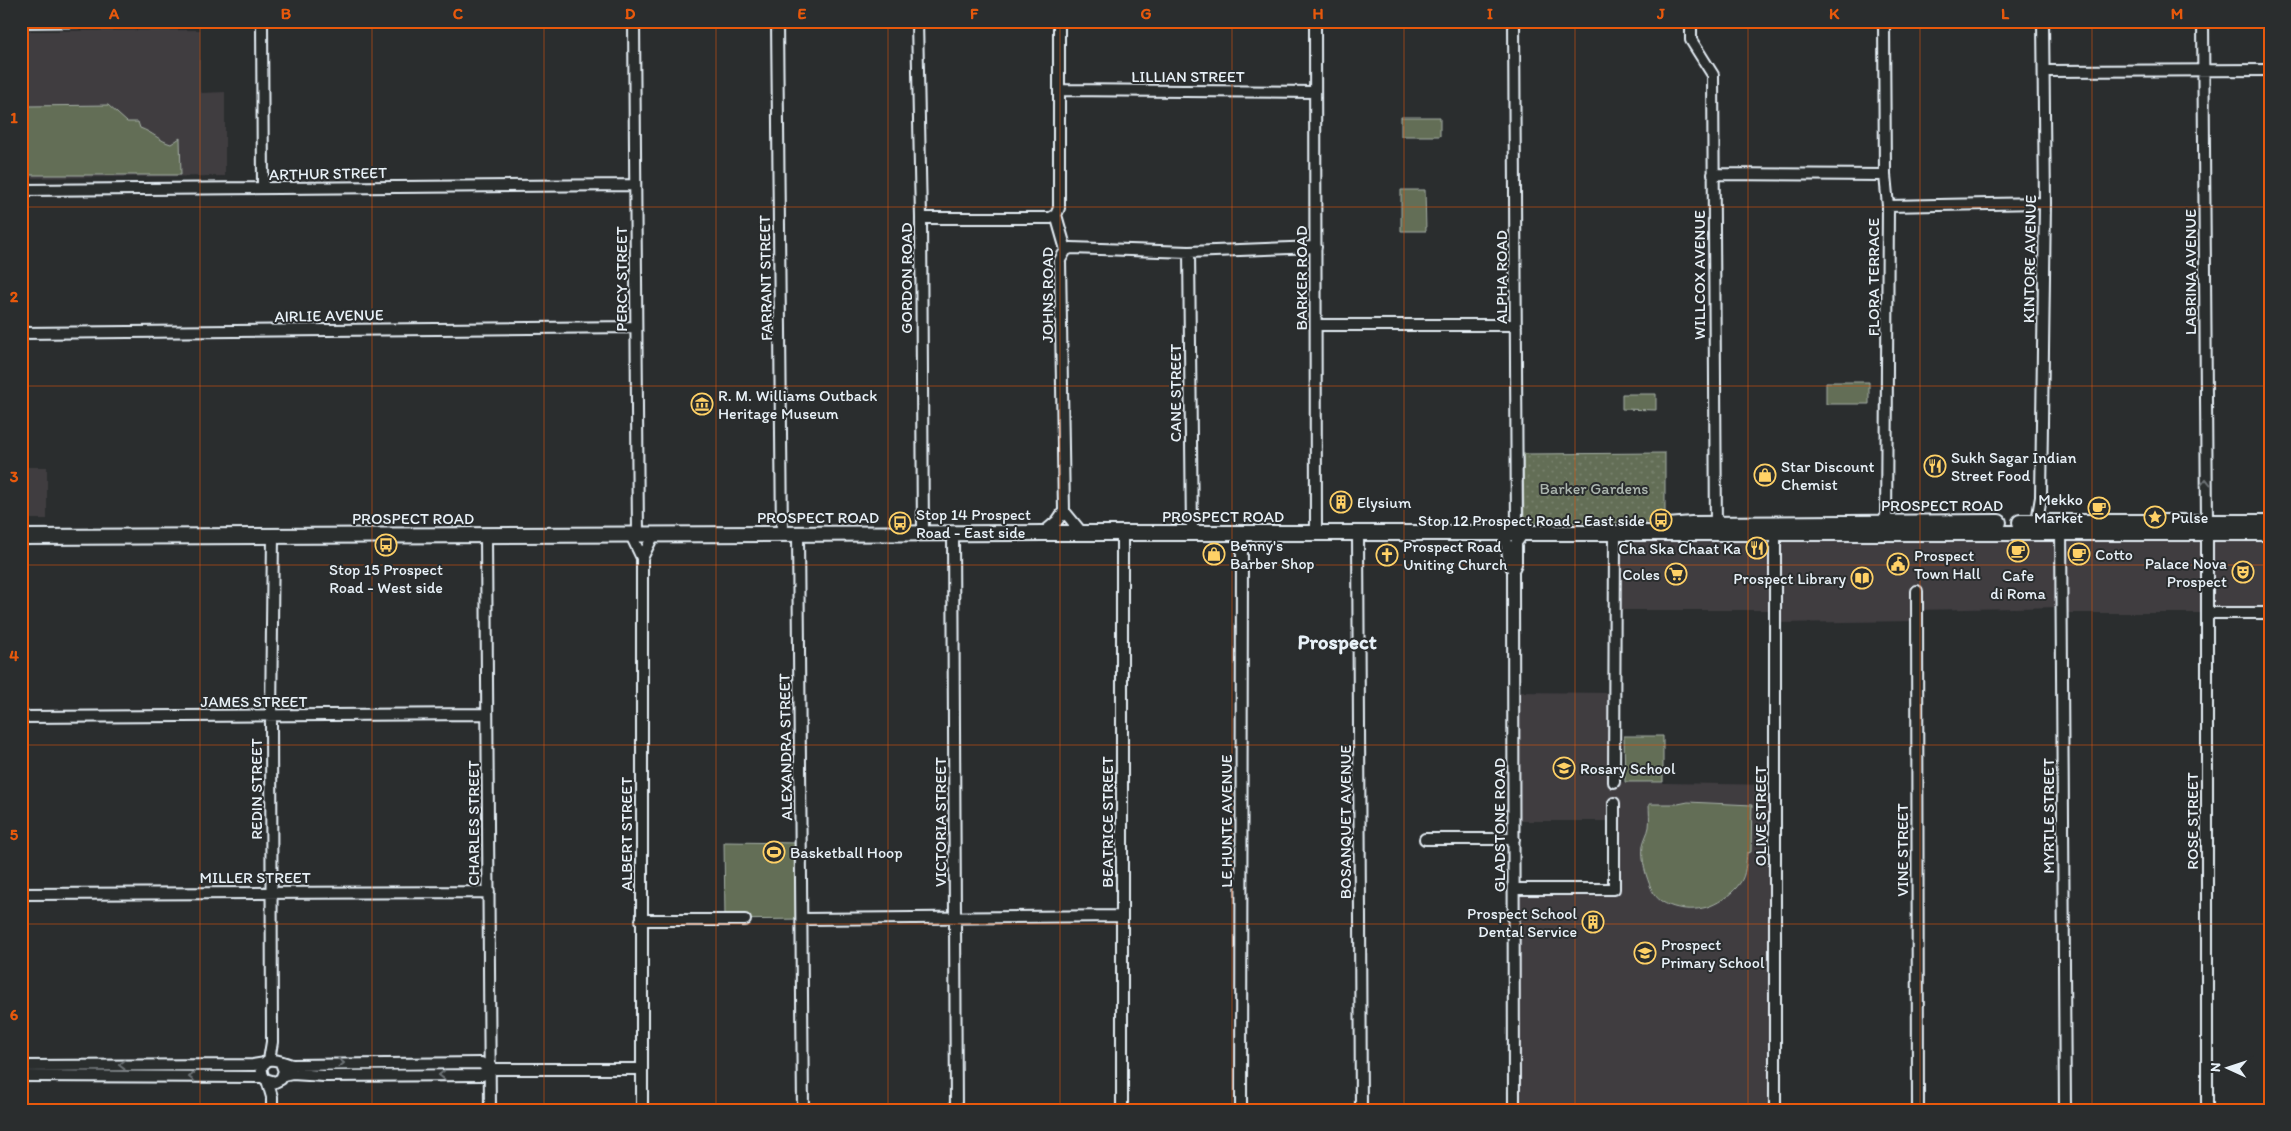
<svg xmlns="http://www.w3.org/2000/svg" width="2291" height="1131" font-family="Itim,sans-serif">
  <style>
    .built { fill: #3f3c40 }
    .grass { fill: url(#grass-dots); stroke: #a6b0a7 }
    .park { fill: #636e56; stroke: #a6b0a7 }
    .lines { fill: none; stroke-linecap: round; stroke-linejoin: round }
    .minor-casing { stroke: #e8f1f8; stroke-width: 14 }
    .secondary-casing { stroke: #e8f1f8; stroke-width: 18 }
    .minor { stroke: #2a2d2e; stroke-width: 10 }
    .secondary { stroke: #2a2d2e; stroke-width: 14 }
    .oneway { stroke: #6c7275 }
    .grid { fill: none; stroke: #e8590c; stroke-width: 1; stroke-opacity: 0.55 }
    .labels { text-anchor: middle; stroke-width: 4; stroke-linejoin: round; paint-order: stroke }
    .street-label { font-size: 16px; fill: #e8f1f8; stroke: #2a2d2e }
    .poi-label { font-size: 16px; fill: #e8f1f8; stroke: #2a2d2e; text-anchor: start }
    .park-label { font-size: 16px; fill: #acb6af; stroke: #2a2d2e }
    .district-label { font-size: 21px; font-weight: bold; fill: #e8f1f8; stroke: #2a2d2e }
    .neatline { fill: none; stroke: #e8590c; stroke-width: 2 }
    .grid-label { font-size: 16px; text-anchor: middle; font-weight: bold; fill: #e8590c }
  </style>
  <defs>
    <pattern id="grass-dots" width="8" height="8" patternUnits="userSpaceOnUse" patternTransform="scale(1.25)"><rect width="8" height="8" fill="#636e56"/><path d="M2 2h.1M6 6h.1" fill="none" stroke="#79836f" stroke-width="1.8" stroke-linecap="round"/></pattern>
  </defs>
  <rect width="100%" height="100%" fill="#2a2d2e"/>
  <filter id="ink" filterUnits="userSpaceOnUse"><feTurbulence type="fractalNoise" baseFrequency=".02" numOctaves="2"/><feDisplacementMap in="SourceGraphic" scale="10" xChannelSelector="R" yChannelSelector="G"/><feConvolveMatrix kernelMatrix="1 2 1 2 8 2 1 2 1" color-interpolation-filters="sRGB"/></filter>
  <g filter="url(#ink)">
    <!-- built -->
    <path class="built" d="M 200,30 L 200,90 L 202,93 L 225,92 L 225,176 L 21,178 L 21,31 Z
      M 21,467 L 47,467 L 47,519 L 21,519 Z
      M 1615,533 L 2270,533 L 2270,613 L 2061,613 L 2061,607 L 1917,610 L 1917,621 L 1775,623 L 1774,610 L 1615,610 Z
      M 1513,692 L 1613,693 L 1614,782 L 1775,785 L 1775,1110 L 1514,1110 L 1514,889 L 1614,889 L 1614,821 L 1514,821 Z"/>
    <!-- grass -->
    <path class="grass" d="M 1665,453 L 1665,522 L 1532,523 L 1524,518 L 1523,454 Z"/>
    <!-- park -->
    <path class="park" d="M 108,105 L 127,122 L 138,122 L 140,128 C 152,132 160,141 171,144 L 180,138 L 181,175 L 23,175 L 23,110 L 27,106 Z
      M 1401,117 L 1440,117 L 1440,136 L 1401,136 Z
      M 1401,190 L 1425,190 L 1426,231 L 1401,231 Z
      M 1826,382 L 1869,382 L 1869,404 L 1826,404 Z
      M 1622,394 L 1656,394 L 1656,410 L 1622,409 Z
      M 1624,736 L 1663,736 L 1663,782 L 1625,782 Z
      M 1688,802 L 1752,805 L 1751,852 L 1747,853 C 1746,862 1746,875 1740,883 C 1734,892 1721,902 1710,906 C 1692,913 1660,909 1652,890 C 1646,877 1641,860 1643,845 C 1644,839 1648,833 1649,827 C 1650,820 1649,811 1649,804 L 1678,804 Z
      M 724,842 L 801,843 L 802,919 L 725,920 Z"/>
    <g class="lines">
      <!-- minor casing -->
      <g class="minor-casing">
        <path id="minor" d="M 262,21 L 263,188
          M 634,21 L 638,536
          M 777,21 L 782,535
          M 917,21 L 921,218 L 923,534
          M 1315,21 L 1316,534
          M 1514,21 L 1517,532
          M 1691,21 L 1691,40 L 1713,75 L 1716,531
          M 1884,21 L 1885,175 L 1888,206 L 1886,529
          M 2203,21 L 2207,522
          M 21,22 L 102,21
          M 2044,71 L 2270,70
          M 1060,90 L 1315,92
          M 1713,174 L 1885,175
          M 21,190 L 635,185
          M 1888,206 L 2045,203
          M 921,218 L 1050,218 L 1056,215
          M 1066,250 L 1071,248 L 1189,252 L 1316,247
          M 1189,252 L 1192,533
          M 1316,325 L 1516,325
          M 21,333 L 636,327
          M 1064,511 L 1082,533
          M 2033,522 L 2038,515 L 2041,497 L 2045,203 L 2043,21
          M 1775,527 L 1775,1110
          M 2061,528 L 2065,1110
          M 1043,533 L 1057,521 L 1064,511 L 1060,260 L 1066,250 L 1056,215 L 1059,208 L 1059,21
          M 1358,533 L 1361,1110
          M 1501,533 C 1511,545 1504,558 1513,570
          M 2207,533 L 2207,1110
          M 953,534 L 956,1110
          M 1122,534 L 1122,1110
          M 631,535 L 642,558 L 642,1110
          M 798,535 L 803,1110
          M 486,536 L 490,1110
          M 642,558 L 653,536
          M 1917,591 L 1918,1110
          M 2207,613 L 2270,613
          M 21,717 L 487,714
          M 1614,782 L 1615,533
          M 1425,839 L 1514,839
          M 1514,889 L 1614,889 L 1614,803
          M 21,894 L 489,892
          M 802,919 L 1122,916
          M 641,920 L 745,920
          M 269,1060 L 272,1042 L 271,716 L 273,535
          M 281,1063 L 284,1071 L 281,1079 L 275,1082 L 265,1079 C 262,1075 261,1072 262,1067 C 267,1053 283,1063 292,1065 L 481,1063 L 489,1069
          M 21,1066 L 253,1065 L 265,1063
          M 21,1076 L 263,1077
          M 283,1076 L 292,1074 L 324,1076 L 482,1075 L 489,1069 L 642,1069
          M 267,1080 L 272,1097 L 272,1110
          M 1241,1110 L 1242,533
          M 1514,1110 L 1513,570 L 1516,564 L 1516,543 L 1524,532"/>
      </g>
      <!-- secondary casing -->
      <g class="secondary-casing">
        <path id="secondary" d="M 2020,522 L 2270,522
          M 1668,526 L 1692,524 L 1999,522
          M 21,537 L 1043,533 L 2270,533"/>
      </g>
      <!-- minor -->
      <use href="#minor" class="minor"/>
      <!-- secondary -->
      <use href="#secondary" class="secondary"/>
    </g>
    <!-- one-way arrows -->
    <defs><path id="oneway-chevron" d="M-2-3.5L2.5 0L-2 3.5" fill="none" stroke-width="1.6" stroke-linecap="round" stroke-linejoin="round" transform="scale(1.25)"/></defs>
    <g class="oneway">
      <use href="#oneway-chevron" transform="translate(2206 482) rotate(-90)"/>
      <use href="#oneway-chevron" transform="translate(341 1063)"/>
      <use href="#oneway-chevron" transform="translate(122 1065) rotate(179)"/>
      <use href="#oneway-chevron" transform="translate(442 1075) rotate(179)"/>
      <use href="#oneway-chevron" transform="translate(192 1077) rotate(-180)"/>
    </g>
  </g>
  <!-- grid -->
  <path class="grid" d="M 200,21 L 200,1110M 372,21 L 372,1110M 544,21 L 544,1110M 716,21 L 716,1110M 888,21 L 888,1110M 1060,21 L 1060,1110M 1232,21 L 1232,1110M 1404,21 L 1404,1110M 1575,21 L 1575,1110M 1748,21 L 1748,1110M 1920,21 L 1920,1110M 2092,21 L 2092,1110M 21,207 L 2270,207M 21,386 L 2270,386M 21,565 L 2270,565M 21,745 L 2270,745M 21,924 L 2270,924"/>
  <!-- icons -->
  <defs>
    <g id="museum-ring" transform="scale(1.125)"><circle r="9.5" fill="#2a2d2e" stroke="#ffd166" stroke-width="1.5"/><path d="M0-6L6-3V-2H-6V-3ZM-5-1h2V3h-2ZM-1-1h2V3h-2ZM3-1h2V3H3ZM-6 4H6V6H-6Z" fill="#ffd166"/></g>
    <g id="restaurant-ring" transform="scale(1.125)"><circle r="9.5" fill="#2a2d2e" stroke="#ffd166" stroke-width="1.5"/><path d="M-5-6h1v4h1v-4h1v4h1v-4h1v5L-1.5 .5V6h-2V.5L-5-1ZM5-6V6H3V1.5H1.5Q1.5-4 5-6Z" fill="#ffd166"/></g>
    <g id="shop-ring" transform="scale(1.125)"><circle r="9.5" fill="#2a2d2e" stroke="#ffd166" stroke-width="1.5"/><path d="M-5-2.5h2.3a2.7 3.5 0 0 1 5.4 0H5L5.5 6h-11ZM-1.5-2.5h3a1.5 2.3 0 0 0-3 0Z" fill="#ffd166"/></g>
    <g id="building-ring" transform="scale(1.125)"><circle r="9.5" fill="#2a2d2e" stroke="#ffd166" stroke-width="1.5"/><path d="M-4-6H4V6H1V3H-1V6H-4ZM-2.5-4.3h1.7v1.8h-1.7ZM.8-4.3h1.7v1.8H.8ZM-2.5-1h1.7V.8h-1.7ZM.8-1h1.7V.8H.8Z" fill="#ffd166"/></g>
    <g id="cafe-ring" transform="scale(1.125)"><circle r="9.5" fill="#2a2d2e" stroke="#ffd166" stroke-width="1.5"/><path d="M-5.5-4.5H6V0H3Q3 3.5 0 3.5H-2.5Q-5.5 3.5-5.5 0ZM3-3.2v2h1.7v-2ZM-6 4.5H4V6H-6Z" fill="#ffd166"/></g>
    <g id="sight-ring" transform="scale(1.125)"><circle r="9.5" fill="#2a2d2e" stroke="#ffd166" stroke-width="1.5"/><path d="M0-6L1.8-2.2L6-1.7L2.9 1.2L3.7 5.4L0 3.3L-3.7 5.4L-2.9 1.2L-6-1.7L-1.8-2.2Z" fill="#ffd166"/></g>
    <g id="bus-ring" transform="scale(1.125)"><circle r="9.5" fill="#2a2d2e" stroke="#ffd166" stroke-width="1.5"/><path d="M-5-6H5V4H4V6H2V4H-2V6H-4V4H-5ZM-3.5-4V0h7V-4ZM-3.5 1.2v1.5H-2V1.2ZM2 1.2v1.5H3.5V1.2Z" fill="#ffd166"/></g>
    <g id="church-ring" transform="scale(1.125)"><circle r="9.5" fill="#2a2d2e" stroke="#ffd166" stroke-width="1.5"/><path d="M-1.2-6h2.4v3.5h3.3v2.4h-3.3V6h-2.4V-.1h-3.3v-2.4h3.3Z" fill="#ffd166"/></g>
    <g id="civic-ring" transform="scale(1.125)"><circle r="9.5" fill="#2a2d2e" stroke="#ffd166" stroke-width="1.5"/><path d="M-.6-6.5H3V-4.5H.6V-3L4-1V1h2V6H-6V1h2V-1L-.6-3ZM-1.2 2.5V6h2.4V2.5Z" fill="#ffd166"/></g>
    <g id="theatre-ring" transform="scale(1.125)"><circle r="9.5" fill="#2a2d2e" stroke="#ffd166" stroke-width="1.5"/><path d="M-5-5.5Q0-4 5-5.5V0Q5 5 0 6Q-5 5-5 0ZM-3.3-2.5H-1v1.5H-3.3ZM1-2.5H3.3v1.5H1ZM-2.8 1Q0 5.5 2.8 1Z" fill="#ffd166"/></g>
    <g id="supermarket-ring" transform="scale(1.125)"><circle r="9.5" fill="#2a2d2e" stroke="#ffd166" stroke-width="1.5"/><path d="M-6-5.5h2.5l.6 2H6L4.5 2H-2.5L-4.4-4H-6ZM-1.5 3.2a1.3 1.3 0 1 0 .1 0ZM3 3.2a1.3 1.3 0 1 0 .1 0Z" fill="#ffd166"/></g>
    <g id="library-ring" transform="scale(1.125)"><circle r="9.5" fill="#2a2d2e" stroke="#ffd166" stroke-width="1.5"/><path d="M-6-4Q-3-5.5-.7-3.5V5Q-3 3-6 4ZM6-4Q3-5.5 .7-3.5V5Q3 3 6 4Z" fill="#ffd166"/></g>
    <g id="school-ring" transform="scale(1.125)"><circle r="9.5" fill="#2a2d2e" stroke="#ffd166" stroke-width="1.5"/><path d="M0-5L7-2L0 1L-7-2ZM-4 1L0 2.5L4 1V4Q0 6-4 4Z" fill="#ffd166"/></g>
    <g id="stadium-ring" transform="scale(1.125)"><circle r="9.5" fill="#2a2d2e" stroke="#ffd166" stroke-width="1.5"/><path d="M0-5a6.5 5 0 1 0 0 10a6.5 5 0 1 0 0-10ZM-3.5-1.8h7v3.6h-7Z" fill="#ffd166"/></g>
  </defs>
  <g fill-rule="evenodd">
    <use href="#museum-ring" x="702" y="404"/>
    <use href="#restaurant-ring" x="1935" y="466"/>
    <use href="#shop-ring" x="1765" y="475"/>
    <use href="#building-ring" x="1341" y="502"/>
    <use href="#cafe-ring" x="2099" y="508"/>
    <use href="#sight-ring" x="2155" y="517"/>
    <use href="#bus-ring" x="1661" y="520"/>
    <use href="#bus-ring" x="900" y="523"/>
    <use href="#bus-ring" x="386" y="545"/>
    <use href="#restaurant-ring" x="1757" y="548"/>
    <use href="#cafe-ring" x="2018" y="551"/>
    <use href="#shop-ring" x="1214" y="554"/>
    <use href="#cafe-ring" x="2079" y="554"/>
    <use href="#church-ring" x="1387" y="555"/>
    <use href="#civic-ring" x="1898" y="564"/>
    <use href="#theatre-ring" x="2243" y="572"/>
    <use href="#supermarket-ring" x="1676" y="574"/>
    <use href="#library-ring" x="1862" y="578"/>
    <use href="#school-ring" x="1564" y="768"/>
    <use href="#stadium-ring" x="774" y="852"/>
    <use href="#building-ring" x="1593" y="922"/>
    <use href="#school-ring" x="1645" y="953"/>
  </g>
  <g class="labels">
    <!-- street labels -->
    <g class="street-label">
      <text x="1188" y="82">LILLIAN STREET</text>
      <text transform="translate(328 173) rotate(-1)" y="6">ARTHUR STREET</text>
      <text transform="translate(2029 259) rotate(-89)" y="6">KINTORE AVENUE</text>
      <text transform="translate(2190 272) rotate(-90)" y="6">LABRINA AVENUE</text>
      <text transform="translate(1699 275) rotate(-90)" y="6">WILLCOX AVENUE</text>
      <text transform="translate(1501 277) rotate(-90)" y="6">ALPHA ROAD</text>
      <text transform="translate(1873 277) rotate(-90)" y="6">FLORA TERRACE</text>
      <text transform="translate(765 278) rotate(-91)" y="6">FARRANT STREET</text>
      <text transform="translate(906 278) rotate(-90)" y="6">GORDON ROAD</text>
      <text transform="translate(1301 278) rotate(-90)" y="6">BARKER ROAD</text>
      <text transform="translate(621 279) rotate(-90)" y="6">PERCY STREET</text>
      <text transform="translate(1047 295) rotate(-90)" y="6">JOHNS ROAD</text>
      <text transform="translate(329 315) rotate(-1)" y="6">AIRLIE AVENUE</text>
      <text transform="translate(1175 393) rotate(-90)" y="6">CANE STREET</text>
      <text x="1942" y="511">PROSPECT ROAD</text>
      <text x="1223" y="522">PROSPECT ROAD</text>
      <text x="818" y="523">PROSPECT ROAD</text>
      <text x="413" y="524">PROSPECT ROAD</text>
      <text x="254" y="707">JAMES STREET</text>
      <text transform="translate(785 747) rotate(-91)" y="6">ALEXANDRA STREET</text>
      <text transform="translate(256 789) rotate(-90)" y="6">REDIN STREET</text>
      <text transform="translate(1760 816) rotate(-90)" y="6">OLIVE STREET</text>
      <text transform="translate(2048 816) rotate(-90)" y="6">MYRTLE STREET</text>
      <text transform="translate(1226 821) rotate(-90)" y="6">LE HUNTE AVENUE</text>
      <text transform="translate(2192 821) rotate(-90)" y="6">ROSE STREET</text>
      <text transform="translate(940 822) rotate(-90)" y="6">VICTORIA STREET</text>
      <text transform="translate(1107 822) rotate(-90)" y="6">BEATRICE STREET</text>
      <text transform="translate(1345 822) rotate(-90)" y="6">BOSANQUET AVENUE</text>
      <text transform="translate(473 823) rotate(-90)" y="6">CHARLES STREET</text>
      <text transform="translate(1499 825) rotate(-90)" y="6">GLADSTONE ROAD</text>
      <text transform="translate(626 834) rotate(-90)" y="6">ALBERT STREET</text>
      <text transform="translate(1902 850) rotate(-90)" y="6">VINE STREET</text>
      <text x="255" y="883">MILLER STREET</text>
    </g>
    <!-- poi labels -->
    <g class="poi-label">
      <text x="718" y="401">R. M. Williams Outback<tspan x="718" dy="18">Heritage Museum</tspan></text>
      <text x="1951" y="463">Sukh Sagar Indian<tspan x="1951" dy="18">Street Food</tspan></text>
      <text x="1781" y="472">Star Discount<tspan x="1781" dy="18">Chemist</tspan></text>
      <text x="2083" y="505" text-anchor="end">Mekko<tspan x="2083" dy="18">Market</tspan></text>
      <text x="1357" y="508">Elysium</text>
      <text x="916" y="520">Stop 14 Prospect<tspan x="916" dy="18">Road - East side</tspan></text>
      <text x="2171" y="523">Pulse</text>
      <text x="1645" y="526" text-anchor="end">Stop 12 Prospect Road - East side</text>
      <text x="1230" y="551">Benny's<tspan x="1230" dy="18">Barber Shop</tspan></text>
      <text x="1403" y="552">Prospect Road<tspan x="1403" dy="18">Uniting Church</tspan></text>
      <text x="1741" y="554" text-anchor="end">Cha Ska Chaat Ka</text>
      <text x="2095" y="560">Cotto</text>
      <text x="1914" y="561">Prospect<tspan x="1914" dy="18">Town Hall</tspan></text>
      <text x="2227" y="569" text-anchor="end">Palace Nova<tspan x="2227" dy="18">Prospect</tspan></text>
      <text x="386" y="575" text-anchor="middle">Stop 15 Prospect<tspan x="386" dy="18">Road - West side</tspan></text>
      <text x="1660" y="580" text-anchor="end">Coles</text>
      <text x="2018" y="581" text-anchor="middle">Cafe<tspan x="2018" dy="18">di Roma</tspan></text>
      <text x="1846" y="584" text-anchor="end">Prospect Library</text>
      <text x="1580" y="774">Rosary School</text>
      <text x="790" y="858">Basketball Hoop</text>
      <text x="1577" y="919" text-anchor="end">Prospect School<tspan x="1577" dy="18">Dental Service</tspan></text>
      <text x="1661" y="950">Prospect<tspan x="1661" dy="18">Primary School</tspan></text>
    </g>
    <!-- park labels -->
    <g class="park-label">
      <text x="1594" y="494">Barker Gardens</text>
    </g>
    <!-- district labels -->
    <g class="district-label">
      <text x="1337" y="649">Prospect</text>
    </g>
  </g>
  <!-- margin -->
  <rect width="2291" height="1131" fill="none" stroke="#2a2d2e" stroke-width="55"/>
  <!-- north arrow -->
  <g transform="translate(2228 1068) rotate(273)" stroke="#2a2d2e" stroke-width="4" paint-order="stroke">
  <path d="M0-4L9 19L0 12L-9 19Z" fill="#e8f1f8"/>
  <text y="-8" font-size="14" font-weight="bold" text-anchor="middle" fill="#e8f1f8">N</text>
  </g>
  <rect x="28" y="28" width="2236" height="1076" class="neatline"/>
  <g class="grid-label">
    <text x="114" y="19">A</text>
    <text x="286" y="19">B</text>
    <text x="458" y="19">C</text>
    <text x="630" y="19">D</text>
    <text x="802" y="19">E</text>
    <text x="974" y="19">F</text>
    <text x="1146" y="19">G</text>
    <text x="1318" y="19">H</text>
    <text x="1490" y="19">I</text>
    <text x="1661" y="19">J</text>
    <text x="1834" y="19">K</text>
    <text x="2005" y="19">L</text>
    <text x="2177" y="19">M</text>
    <text x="14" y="123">1</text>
    <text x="14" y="302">2</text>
    <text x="14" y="482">3</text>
    <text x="14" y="661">4</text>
    <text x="14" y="840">5</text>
    <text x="14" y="1020">6</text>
  </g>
</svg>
